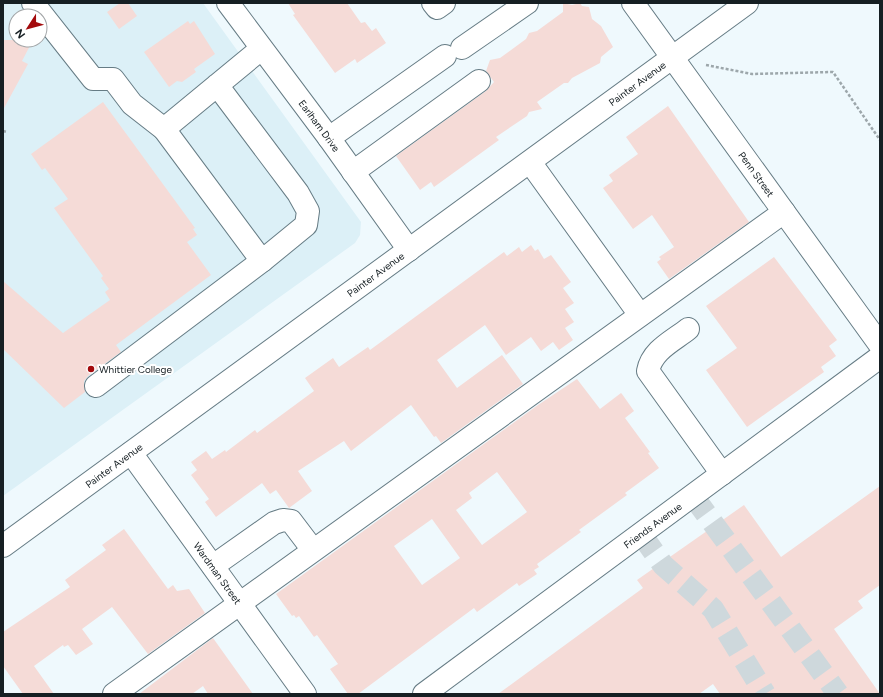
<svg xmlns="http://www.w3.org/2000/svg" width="883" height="697" font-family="Figtree,sans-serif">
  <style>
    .built { fill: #dcf0f7; fill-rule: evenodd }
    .building { fill: #f5dbd7; fill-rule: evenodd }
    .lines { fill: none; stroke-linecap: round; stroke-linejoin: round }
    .minor-tunnel { stroke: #ced8dc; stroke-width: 22; stroke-dasharray: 22 11; stroke-linecap: butt }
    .minor-casing { stroke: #667c85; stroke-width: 24 }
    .major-casing { stroke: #667c85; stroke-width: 24 }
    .path { stroke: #9da7ab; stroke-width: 2.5; stroke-dasharray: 3 2; stroke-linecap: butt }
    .minor { stroke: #fff; stroke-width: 22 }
    .major { stroke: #fff; stroke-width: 22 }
    .poi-dot { fill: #a30a0c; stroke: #fff; stroke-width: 1.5 }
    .labels { text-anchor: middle; stroke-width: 4; stroke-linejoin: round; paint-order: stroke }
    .street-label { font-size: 10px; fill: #161f23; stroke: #fff }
    .poi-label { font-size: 10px; fill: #161f23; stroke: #fff; text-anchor: start }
  </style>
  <rect width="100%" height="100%" fill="#eff9fd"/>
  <!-- built -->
  <path class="built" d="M 3,3 L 203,3 L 361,222 L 360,235 L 355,243 L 3,496 ZM 16,16 L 40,16 L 40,40 L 16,40 Z"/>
  <!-- building -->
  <path class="building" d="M 120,3 L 128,3 L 137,16 L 119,29 L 107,12 Z
    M 288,3 L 347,3 L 361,23 L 365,22 L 372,31 L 376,28 L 386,43 L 357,63 L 355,59 L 335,73 L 293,15 L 295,14 Z
    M 563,3 L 572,5 L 580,3 L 582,6 L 589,7 L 592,19 L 601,26 L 613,47 L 601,57 L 600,63 L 572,78 L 568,83 L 564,83 L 537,102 L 542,109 L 529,112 L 527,116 L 496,137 L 499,140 L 434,187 L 431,182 L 420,190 L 396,156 L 486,91 L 494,82 L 486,71 L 490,60 L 500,58 L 526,39 L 529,33 L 537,31 L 563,12 Z
    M 188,21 L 190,24 L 194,21 L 215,54 L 194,69 L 196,72 L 182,82 L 177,81 L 169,87 L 144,52 Z
    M 3,40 L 33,40 L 22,61 L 28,64 L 3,110 Z
    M 103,102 L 195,228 L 193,229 L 197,235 L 187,242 L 211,275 L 116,345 L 121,352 L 88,376 L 84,381 L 85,392 L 64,408 L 3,349 L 3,281 L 63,333 L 110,300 L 105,292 L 109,289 L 101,278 L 103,276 L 54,208 L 68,199 L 45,168 L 42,170 L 31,154 Z
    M 668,106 L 749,222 L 669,279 L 657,262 L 661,259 L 659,257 L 674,247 L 652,215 L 633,229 L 603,188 L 613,181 L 609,175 L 638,154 L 626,137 Z
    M 531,245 L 535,251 L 538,249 L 544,259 L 551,255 L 571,282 L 563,288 L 574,303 L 565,309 L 574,322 L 565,328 L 573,340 L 559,350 L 553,342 L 541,351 L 531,337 L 506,355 L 485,325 L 437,360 L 457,388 L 502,355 L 523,384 L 441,443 L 436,436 L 434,437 L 411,405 L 351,451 L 344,441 L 298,471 L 312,491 L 289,508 L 276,490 L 270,494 L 262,483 L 216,517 L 205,502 L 209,499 L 191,475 L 197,470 L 191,462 L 206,451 L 212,459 L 225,450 L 226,452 L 255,430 L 257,433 L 314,391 L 305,378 L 333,358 L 339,367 L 368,347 L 370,350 L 504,252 L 507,256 L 519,247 L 522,252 Z
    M 774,257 L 837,340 L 829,346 L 836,356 L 821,367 L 824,372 L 747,427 L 706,370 L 737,348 L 706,306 Z
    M 577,379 L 600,409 L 621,393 L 622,394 L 634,411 L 625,418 L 650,452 L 648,453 L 659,468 L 625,493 L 627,495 L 579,530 L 581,532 L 537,564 L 539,567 L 534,570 L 537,574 L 519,586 L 517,583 L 477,612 L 474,608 L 358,694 L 348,694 L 330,669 L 338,664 L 317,635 L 314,637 L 299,616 L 296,618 L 294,615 L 292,616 L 276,594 L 538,405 ZM 497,472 L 527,512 L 482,545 L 456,510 L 472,498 L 469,493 ZM 432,519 L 460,558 L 422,585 L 394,546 Z
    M 880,486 L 880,585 L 858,601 L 863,608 L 834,629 L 880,694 L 720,694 L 713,684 L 699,694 L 498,694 L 643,588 L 637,580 L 744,505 L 781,557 Z
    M 124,529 L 168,589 L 173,585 L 177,591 L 189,589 L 205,613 L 148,654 L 112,607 L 82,629 L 93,644 L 76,655 L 68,645 L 64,647 L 63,645 L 34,666 L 54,694 L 23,694 L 3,666 L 3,632 L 70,587 L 65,580 L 106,550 L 102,545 Z
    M 213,638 L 253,694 L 208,694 L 203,686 L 192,694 L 139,694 Z"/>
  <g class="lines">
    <!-- minor-tunnel -->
    <path class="minor-tunnel" d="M 693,496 L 838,694
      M 641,534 L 663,565 L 713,609 L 765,694"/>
    <!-- minor casing -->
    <g class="minor-casing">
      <g id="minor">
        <path d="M 33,3 L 93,79 L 113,79 L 132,104 L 164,129"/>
        <path id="s1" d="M 228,3 L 329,138 L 409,250"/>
        <path d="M 433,3 L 437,8 L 444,3"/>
        <path id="s2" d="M 633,3 L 880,345"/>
        <path d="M 462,48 L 527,3"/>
        <path d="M 217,85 L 298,193 L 308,211 L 306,225 L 262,261 L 164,129 L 261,49"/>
        <path d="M 329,138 L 445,56"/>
        <path d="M 530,162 L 640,315"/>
        <path d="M 353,172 L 479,81"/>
        <path d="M 688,329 C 673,341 652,350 648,371 L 722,474"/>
        <path d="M 96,386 L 262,261"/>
        <path id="s3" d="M 131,453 L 305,694"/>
        <path d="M 213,566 L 274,523 L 283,520 L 291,521 L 313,550"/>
        <path d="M 114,694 L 784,212"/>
        <path id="s4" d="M 424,694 L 880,357"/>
      </g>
    </g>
    <!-- major casing -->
    <g class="major-casing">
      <g id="major">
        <path id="s5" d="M 3,546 L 747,3"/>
      </g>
    </g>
    <!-- path -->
    <path class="path" d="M 706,65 L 752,74 L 833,72 L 880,140
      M 3,131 L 7,132"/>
    <!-- minor -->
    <use href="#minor" class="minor"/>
    <!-- major -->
    <use href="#major" class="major"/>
  </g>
  <!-- markers -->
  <circle class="poi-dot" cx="91" cy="369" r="4"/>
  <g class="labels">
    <!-- street labels -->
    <g class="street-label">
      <text dy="4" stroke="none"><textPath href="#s5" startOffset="785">Painter Avenue</textPath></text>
      <text dy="4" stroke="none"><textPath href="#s1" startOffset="153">Earlham Drive</textPath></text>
      <text dy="4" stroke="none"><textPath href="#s2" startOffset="211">Penn Street</textPath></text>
      <text dy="4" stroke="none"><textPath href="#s5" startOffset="461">Painter Avenue</textPath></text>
      <text dy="4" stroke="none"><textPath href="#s5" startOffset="137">Painter Avenue</textPath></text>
      <text dy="4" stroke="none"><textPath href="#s4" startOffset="284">Friends Avenue</textPath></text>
      <text dy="4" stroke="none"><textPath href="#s3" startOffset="148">Wardman Street</textPath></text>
    </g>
    <!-- poi labels -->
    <g class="poi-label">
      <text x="99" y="373">Whittier College</text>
    </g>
  </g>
  <!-- border -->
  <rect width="883" height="697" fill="none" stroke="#161f23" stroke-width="8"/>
  <!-- north arrow -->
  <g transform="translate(28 28) rotate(234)"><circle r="19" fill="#ffffff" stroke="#a2a5a7"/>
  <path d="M0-3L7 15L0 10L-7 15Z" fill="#a30a0c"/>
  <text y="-6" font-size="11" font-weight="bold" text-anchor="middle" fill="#161f23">N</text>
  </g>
</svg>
